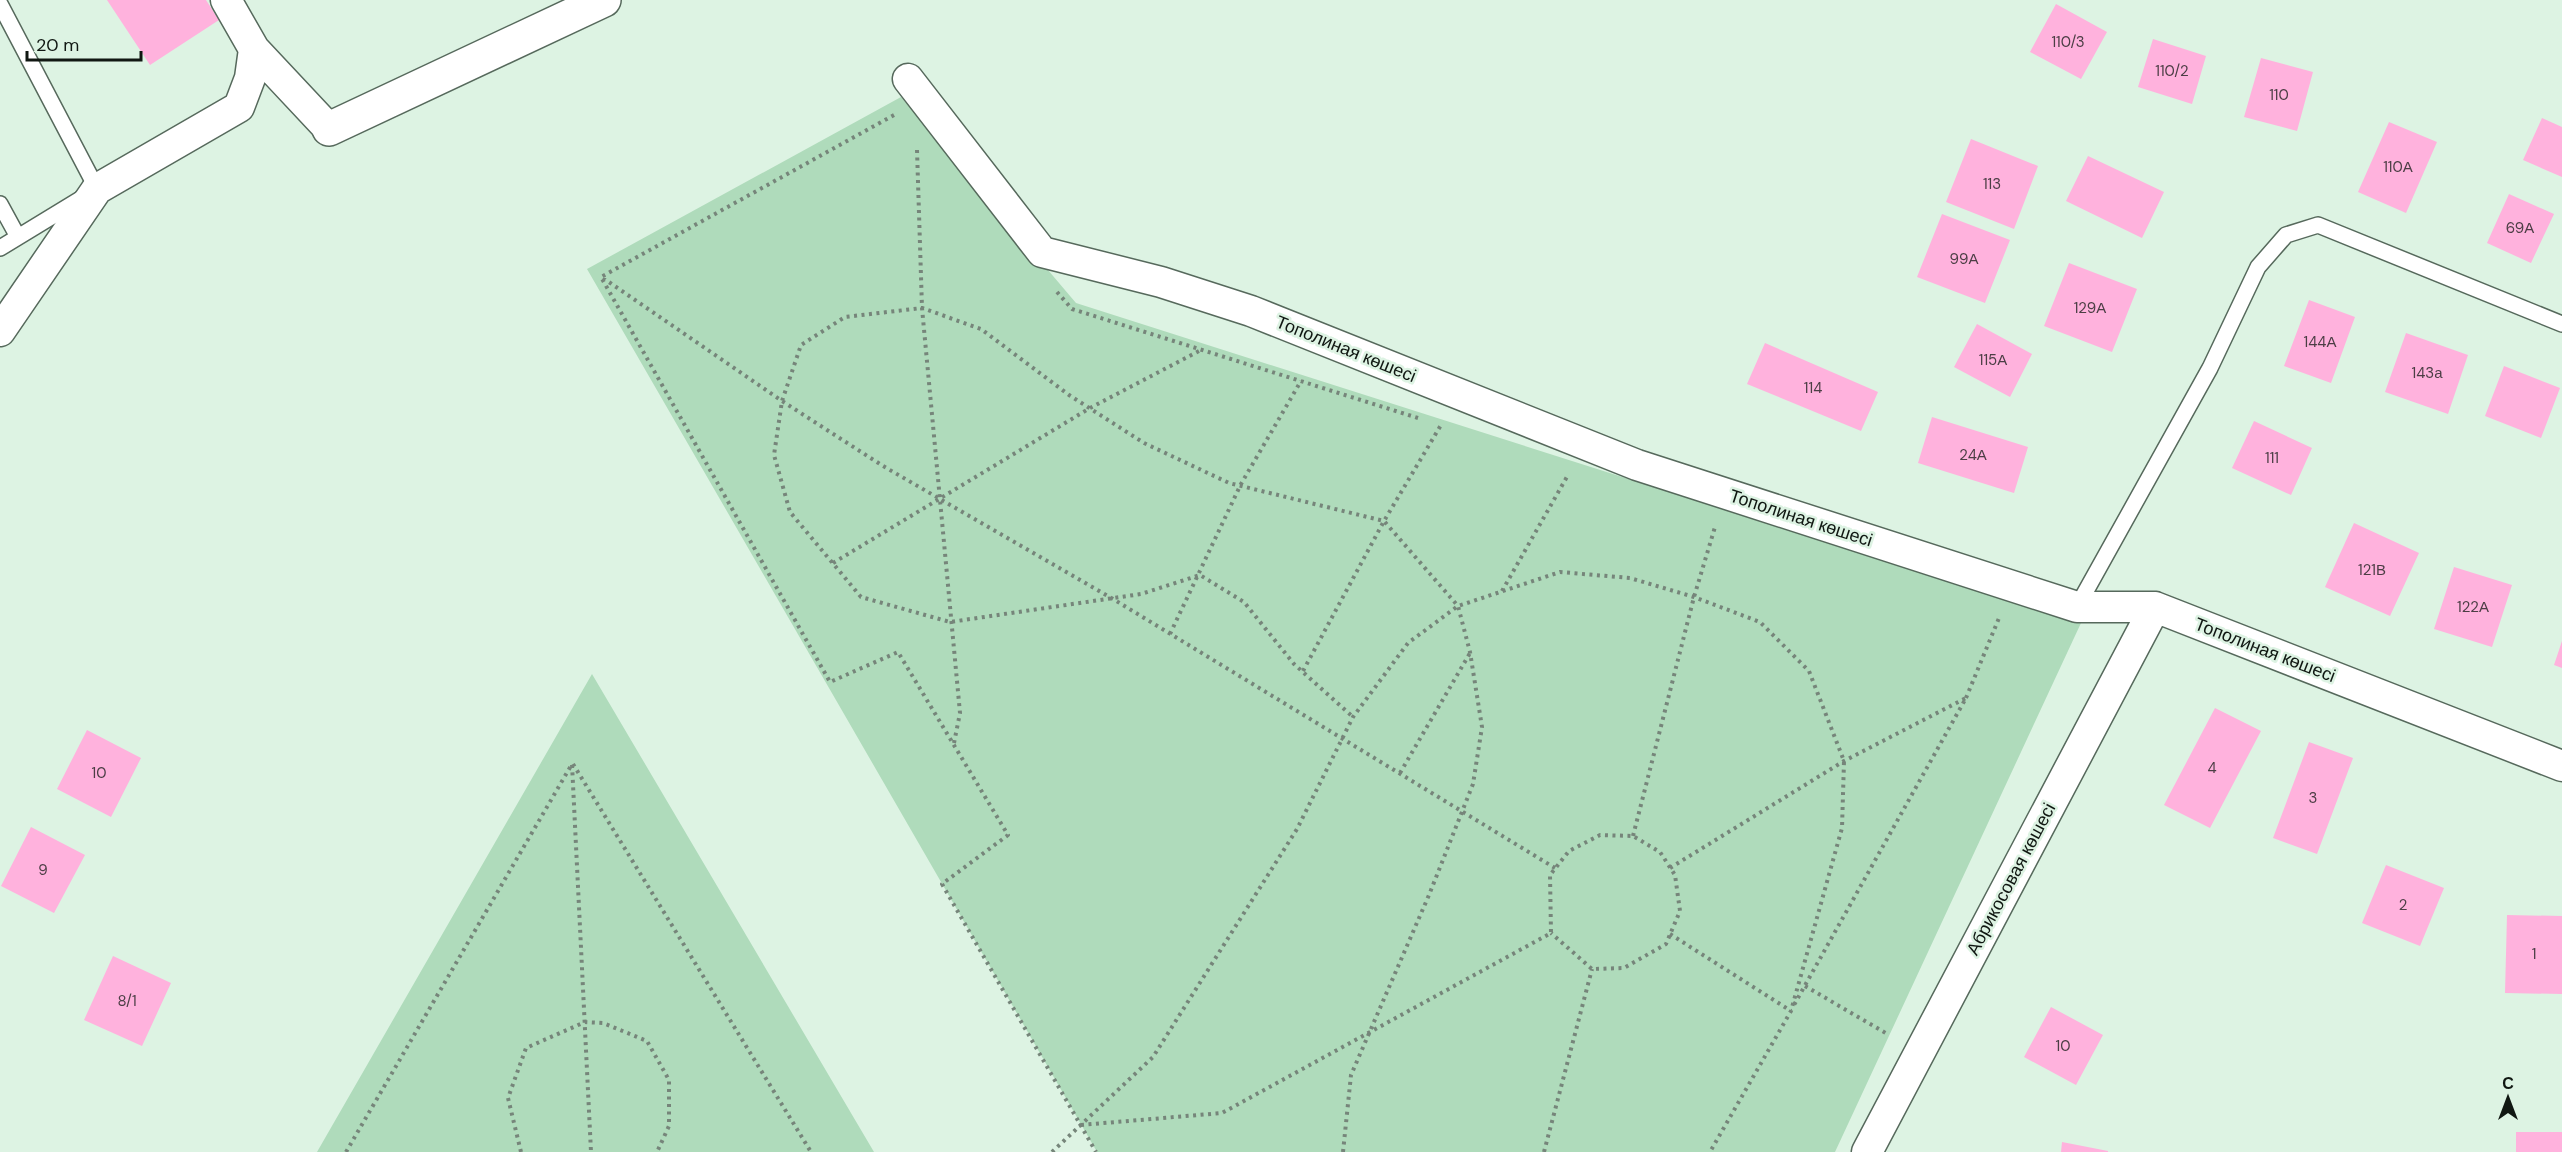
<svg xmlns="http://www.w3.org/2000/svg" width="2562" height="1152" font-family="'DM Sans',sans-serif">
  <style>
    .green { fill: #afdbbb }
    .building { fill: #ffb2dd }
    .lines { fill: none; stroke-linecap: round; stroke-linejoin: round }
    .service-casing { stroke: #56695c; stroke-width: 18 }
    .minor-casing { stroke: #56695c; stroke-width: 33 }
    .tertiary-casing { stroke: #56695c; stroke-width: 36 }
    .path { stroke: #76857a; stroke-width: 4; stroke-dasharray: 3 4.5; stroke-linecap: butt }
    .service { stroke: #fff; stroke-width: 15 }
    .minor { stroke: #fff; stroke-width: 30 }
    .tertiary { stroke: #fff; stroke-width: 33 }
    .labels { text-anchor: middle; stroke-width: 5; stroke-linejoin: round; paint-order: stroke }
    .number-label { font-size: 15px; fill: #4c3e45 }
    .street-label { font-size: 18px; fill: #101712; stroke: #ddf3e3 }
  </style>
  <rect width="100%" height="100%" fill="#ddf3e3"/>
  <!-- green -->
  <path class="green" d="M 901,97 L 1076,303 L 2081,623 L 1835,1152 L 1097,1152 L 587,269 Z
    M 592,674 L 874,1152 L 317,1152 Z"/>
  <!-- building -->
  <path class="building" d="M 107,0 L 206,0 L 219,20 L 150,65 Z
    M 2056,4 L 2107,32 L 2081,79 L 2030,52 Z
    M 2153,39 L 2206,56 L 2192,104 L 2138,87 Z
    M 2261,58 L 2313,72 L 2297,131 L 2244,117 Z
    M 2542,118 L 2562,127 L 2562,177 L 2523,160 Z
    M 2389,122 L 2437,142 L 2406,213 L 2358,192 Z
    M 1971,139 L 2038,166 L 2014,229 L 1946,202 Z
    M 2088,156 L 2164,192 L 2142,238 L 2066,201 Z
    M 2509,194 L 2554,214 L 2531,263 L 2487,243 Z
    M 1942,214 L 2010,240 L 1985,303 L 1917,277 Z
    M 2069,263 L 2137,289 L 2112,352 L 2044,326 Z
    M 2309,300 L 2355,317 L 2331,383 L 2284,366 Z
    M 1977,324 L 2032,354 L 2010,397 L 1954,367 Z
    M 2406,333 L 2468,355 L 2448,414 L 2385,392 Z
    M 1765,343 L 1878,392 L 1861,431 L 1747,384 Z
    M 2504,366 L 2560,388 L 2541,438 L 2485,416 Z
    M 1932,417 L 2028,447 L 2014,493 L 1918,463 Z
    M 2254,421 L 2312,448 L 2291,495 L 2232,468 Z
    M 2354,523 L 2419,553 L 2390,616 L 2325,587 Z
    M 2454,567 L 2512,585 L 2492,647 L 2434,629 Z
    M 2562,641 L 2562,668 L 2554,665 Z
    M 2215,708 L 2261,731 L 2210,828 L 2164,805 Z
    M 87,730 L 141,758 L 111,817 L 57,789 Z
    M 2309,742 L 2353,758 L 2317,854 L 2273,838 Z
    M 31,827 L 85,855 L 54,913 L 1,886 Z
    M 2386,865 L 2444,888 L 2420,946 L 2362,923 Z
    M 2507,915 L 2562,916 L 2562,994 L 2505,993 Z
    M 113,956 L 171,983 L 142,1046 L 84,1020 Z
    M 2051,1007 L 2103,1035 L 2076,1085 L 2024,1057 Z
    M 2516,1132 L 2562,1132 L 2562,1152 L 2516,1152 Z
    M 2062,1142 L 2108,1151 L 2108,1152 L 2061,1152 Z"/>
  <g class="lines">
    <!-- service casing -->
    <g class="service-casing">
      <path id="service" d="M 0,4 L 97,189 L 0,248
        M 0,204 L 18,237
        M 2077,607 L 2210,368 L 2258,267 L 2286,235 L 2318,225 L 2562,324"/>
    </g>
    <!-- minor casing -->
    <g class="minor-casing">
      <path id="minor" d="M 226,0 L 254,49 L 329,129
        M 908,79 L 1042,252 L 1161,282 L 1251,311 L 1637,465 L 2077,607 L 2155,607 L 2562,766
        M 0,331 L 97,189 L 239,107 L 250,78 L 254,49
        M 1867,1152 L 2155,607"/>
    </g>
    <!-- tertiary casing -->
    <g class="tertiary-casing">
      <path id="tertiary" d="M 329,129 L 604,0"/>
    </g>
    <!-- path -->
    <path class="path" d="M 894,115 L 601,277 L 830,682 L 898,652 L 1008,835 L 942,884 L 1096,1152
      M 917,150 L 922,308 L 960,713 L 954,743
      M 603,278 L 782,401 L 883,466 L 1113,599 L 1555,868
      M 1057,292 L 1072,309 L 1418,418
      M 833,563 L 1090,408 L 1201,350
      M 1502,591 L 1568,475
      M 1170,634 L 1241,484 L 1301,381
      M 1303,671 L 1384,521 L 1441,425
      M 1966,698 L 1999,618
      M 573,764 L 811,1152
      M 1400,773 L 1470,653
      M 1633,836 L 1694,597 L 1715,527
      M 1670,868 L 1844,761 L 1966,698 L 1794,1005
      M 1670,934 L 1791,1011
      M 1805,986 L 1889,1035
      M 1081,1125 L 1222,1113 L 1551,933 L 1550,875 L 1569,851 L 1600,835 L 1633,836 L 1660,852 L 1675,875 L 1680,911 L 1666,944 L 1624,968 L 1592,969 L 1551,933
      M 346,1152 L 572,764 L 591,1152
      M 521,1152 L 508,1098 L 526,1048 L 585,1022 L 603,1023 L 647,1041 L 669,1080 L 669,1126 L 657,1152
      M 1052,1152 L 1153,1057 L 1297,829 L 1353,717 L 1408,643 L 1458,606 L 1560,572 L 1630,578 L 1694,597 L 1760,622 L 1809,671 L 1844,761 L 1842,828 L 1791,1011 L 1710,1152
      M 1343,1152 L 1351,1075 L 1429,895 L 1473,784 L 1482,727 L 1470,652 L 1458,606 L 1384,521 L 1229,483 L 1144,443 L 1069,395 L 981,329 L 922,308 L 845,317 L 801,345 L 782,401 L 774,455 L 790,512 L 861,597 L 950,622 L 1141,594 L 1200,575 L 1244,602 L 1294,664 L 1353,717
      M 1544,1152 L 1592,969"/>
    <!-- service -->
    <use href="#service" class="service"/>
    <!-- minor -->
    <use href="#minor" class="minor"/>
    <!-- tertiary -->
    <use href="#tertiary" class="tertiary"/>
  </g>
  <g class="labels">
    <!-- number labels -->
    <g class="number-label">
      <text x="2068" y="47">110/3</text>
      <text x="2172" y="76">110/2</text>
      <text x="2279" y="100">110</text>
      <text x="2398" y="172">110А</text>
      <text x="1992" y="189">113</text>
      <text x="2520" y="233">69А</text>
      <text x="1964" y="264">99А</text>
      <text x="2090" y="313">129А</text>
      <text x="2320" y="347">144А</text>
      <text x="1993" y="365">115А</text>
      <text x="2427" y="378">143а</text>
      <text x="1813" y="393">114</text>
      <text x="1973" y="460">24А</text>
      <text x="2272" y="463">111</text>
      <text x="2372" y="575">121В</text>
      <text x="2473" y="612">122А</text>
      <text x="2212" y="773">4</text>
      <text x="99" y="778">10</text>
      <text x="2313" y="803">3</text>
      <text x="43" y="875">9</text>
      <text x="2403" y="910">2</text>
      <text x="2534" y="959">1</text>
      <text x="127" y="1006">8/1</text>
      <text x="2063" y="1051">10</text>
    </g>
    <!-- street labels -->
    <g class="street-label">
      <text transform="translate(1346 349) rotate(22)" y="6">Тополиная көшесі</text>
      <text transform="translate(1801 518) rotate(18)" y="6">Тополиная көшесі</text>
      <text transform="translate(2265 650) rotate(21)" y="6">Тополиная көшесі</text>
      <text transform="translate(2011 879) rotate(-62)" y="6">Абрикосовая көшесі</text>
    </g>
  </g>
  <!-- north arrow -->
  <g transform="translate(2508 1098)" stroke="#ddf3e3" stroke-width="4.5" paint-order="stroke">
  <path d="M0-4.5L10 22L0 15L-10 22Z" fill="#101712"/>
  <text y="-9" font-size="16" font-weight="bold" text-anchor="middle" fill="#101712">С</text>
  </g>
  <!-- scale -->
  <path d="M27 51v9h114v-9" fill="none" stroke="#101712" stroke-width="3"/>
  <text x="36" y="51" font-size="18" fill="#101712" stroke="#ddf3e3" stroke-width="4.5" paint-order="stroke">20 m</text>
</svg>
